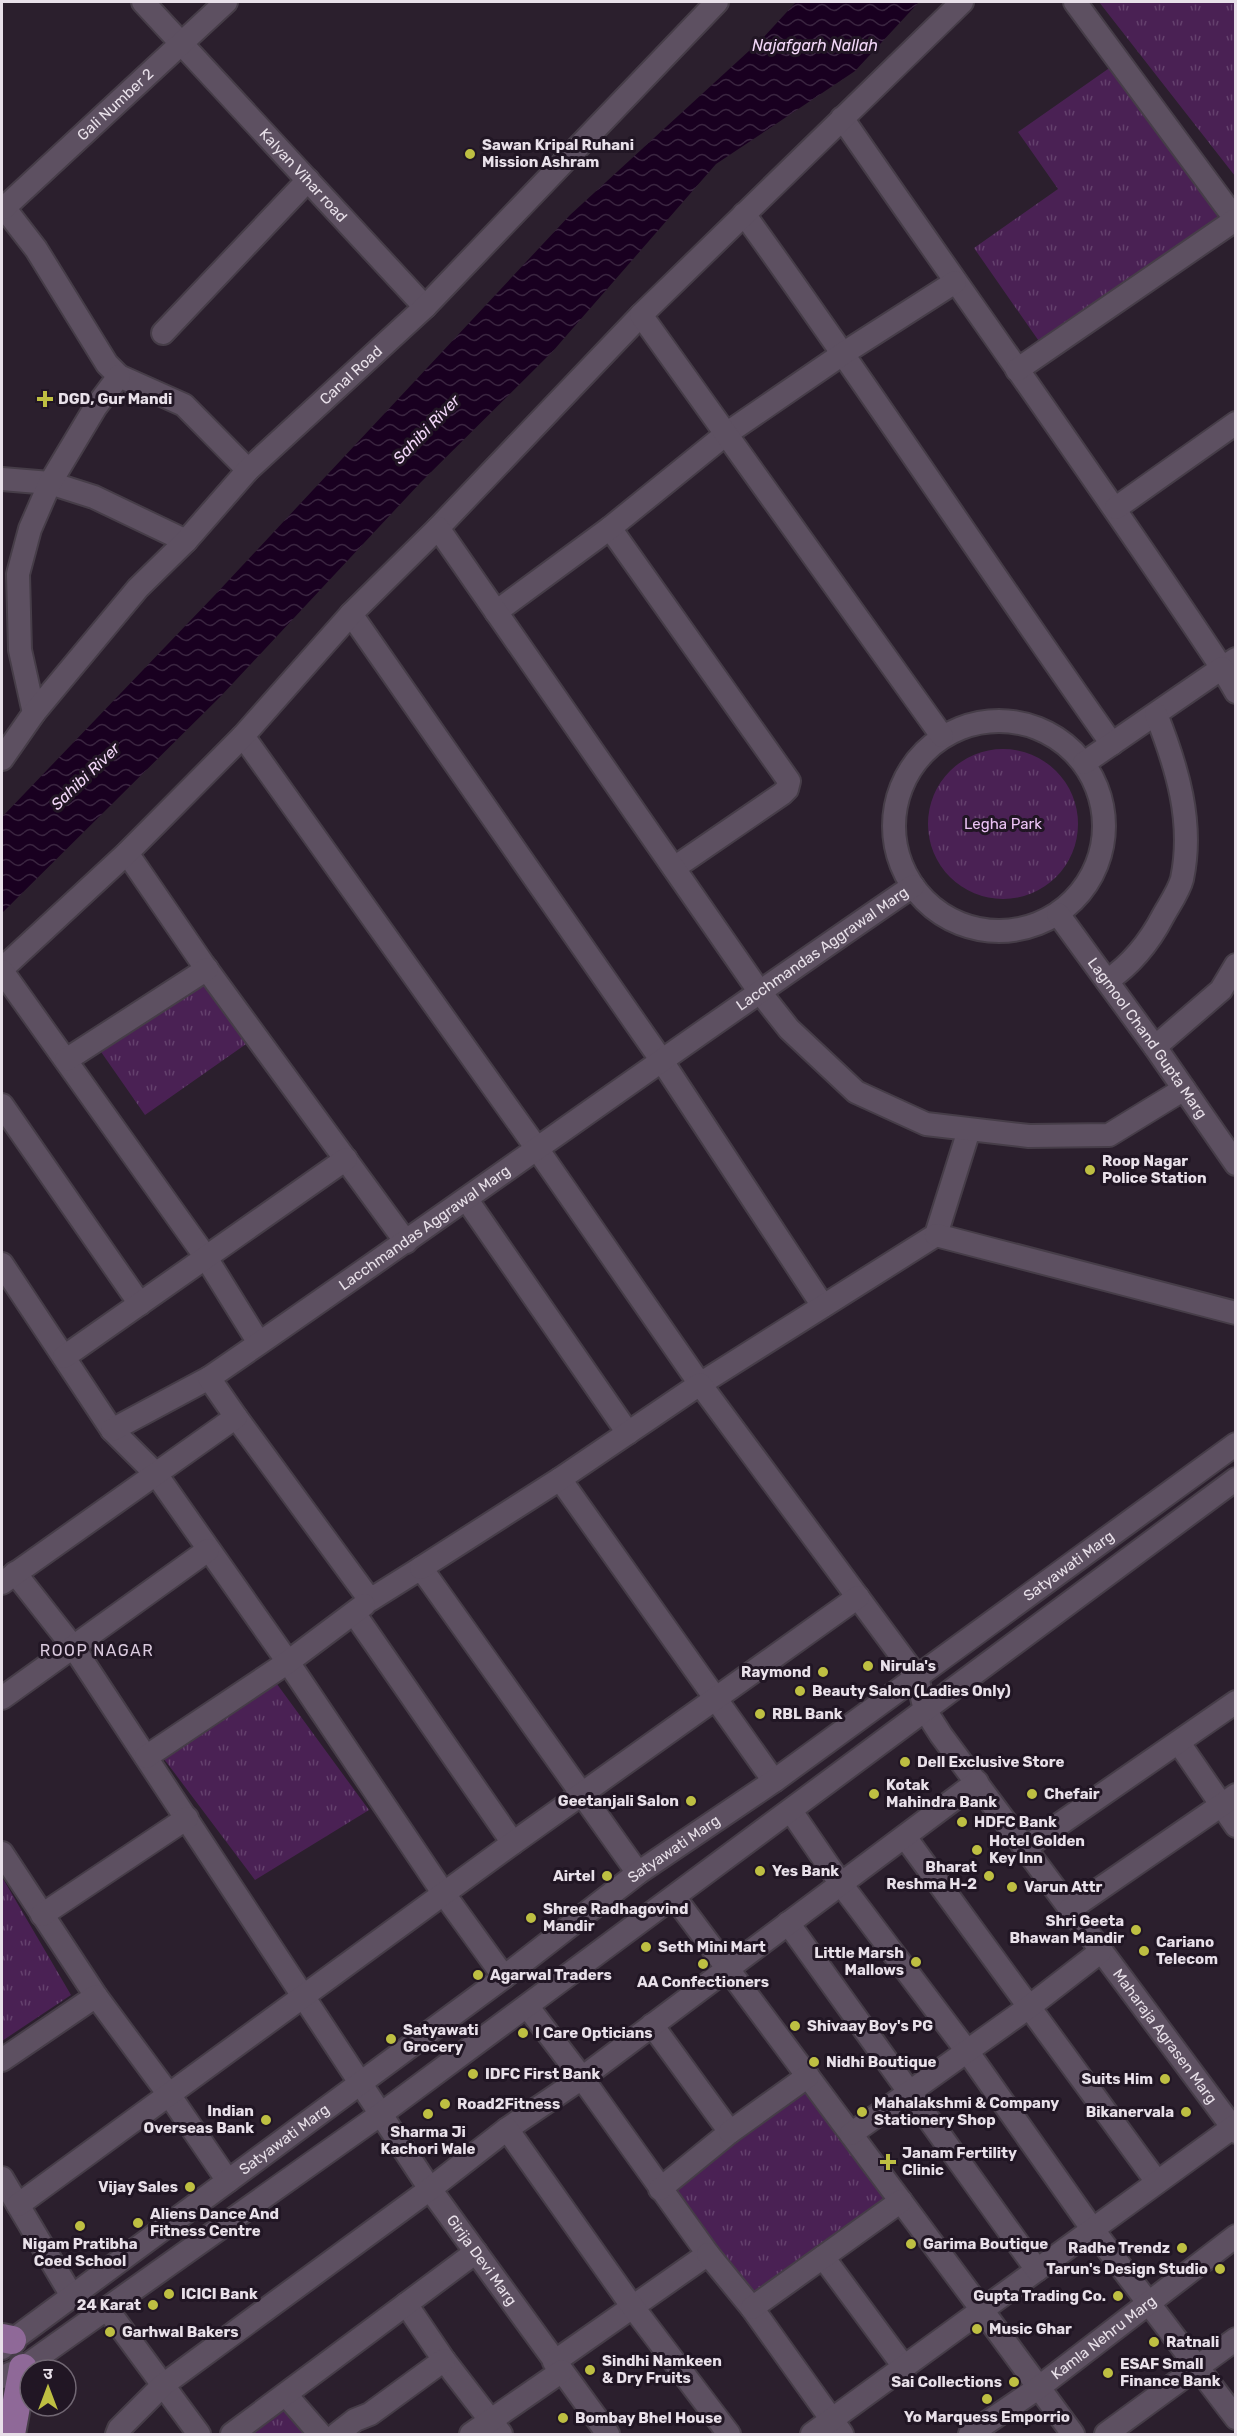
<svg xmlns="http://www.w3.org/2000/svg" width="1237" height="2436" font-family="Rubik,'Noto Sans Devanagari',sans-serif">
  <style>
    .grass { fill: url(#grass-tufts) }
    .water { fill: url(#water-waves) }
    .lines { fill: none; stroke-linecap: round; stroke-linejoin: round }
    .minor-casing { stroke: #463d48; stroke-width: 26 }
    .major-casing { stroke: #463d48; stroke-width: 32 }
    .minor { stroke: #5d5061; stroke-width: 22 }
    .major { stroke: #8f6998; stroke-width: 28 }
    .poi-dot { fill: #bebf42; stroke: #211624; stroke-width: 2 }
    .labels { text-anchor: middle; stroke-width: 6; stroke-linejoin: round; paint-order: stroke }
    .street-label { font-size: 15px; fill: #e8e0e9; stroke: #211624 }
    .poi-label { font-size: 15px; font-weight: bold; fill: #e8e0e9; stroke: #211624; text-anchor: start }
    .park-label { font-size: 15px; fill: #ecc3f5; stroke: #211624 }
    .water-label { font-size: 16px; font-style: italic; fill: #f2d7f8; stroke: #211624 }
    .neighbourhood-label { font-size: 16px; letter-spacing: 1.5px; fill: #dacade; stroke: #211624 }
  </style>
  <defs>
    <pattern id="grass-tufts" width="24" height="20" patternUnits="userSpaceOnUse" patternTransform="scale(1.5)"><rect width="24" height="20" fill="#4a2154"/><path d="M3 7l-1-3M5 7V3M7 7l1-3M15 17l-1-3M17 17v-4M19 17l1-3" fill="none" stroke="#64416d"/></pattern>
    <pattern id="water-waves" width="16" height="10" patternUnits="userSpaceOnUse" patternTransform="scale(1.5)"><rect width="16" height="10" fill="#190020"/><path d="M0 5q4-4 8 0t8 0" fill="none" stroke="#3a2540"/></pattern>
  </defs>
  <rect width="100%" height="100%" fill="#2b1f2d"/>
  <!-- grass -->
  <path class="grass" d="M 1099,2 L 1235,2 L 1235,176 Z
    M 1118,62 L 1228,217 L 1043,347 L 974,248 L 1058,189 L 1018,132 Z
    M928 824a75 75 0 1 1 150 0a75 75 0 1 1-150 0Z
    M 204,977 L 249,1042 L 145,1115 L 99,1049 Z
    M 274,1680 L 369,1810 L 255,1880 L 161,1755 Z
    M 2,1877 L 71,1995 L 2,2041 Z
    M 807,2083 L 893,2200 L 753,2301 L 667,2187 Z
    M 286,2400 L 314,2434 L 241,2434 Z"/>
  <!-- water -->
  <path class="water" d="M 796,2 L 919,2 L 855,71 L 716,164 L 553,351 L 421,482 L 220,697 L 2,913 L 2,817 L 213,597 L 570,215 L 762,39 Z"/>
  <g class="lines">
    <!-- minor casing -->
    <g class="minor-casing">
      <g id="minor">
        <path id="s1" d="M 143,2 L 425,307"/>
        <path d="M 1075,2 L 1236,220"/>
        <path d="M 842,118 C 969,302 1099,482 1222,668 L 1236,659"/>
        <path d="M 2,205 L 36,249 L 107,364 L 119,376 L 184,405 L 248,470"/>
        <path id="s2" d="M 4,208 L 226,2"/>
        <path d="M 744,214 C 870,388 988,569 1112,744"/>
        <path d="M 163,333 L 308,180"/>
        <path d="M 1017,370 L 1235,220"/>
        <path d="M 2,479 L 50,483 L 94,497 L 186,541"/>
        <path d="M 1116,508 L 1236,423"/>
        <path d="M 438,528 L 641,315"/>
        <path d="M 610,528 L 789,781 L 787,789 L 782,794 L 674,868"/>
        <path d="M 496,612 L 610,528 L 726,434 L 844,353 L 955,282"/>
        <path d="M 351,614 L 662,1061 L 823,1306"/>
        <path d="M 34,713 L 20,650 L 18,574 L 30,529 L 50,483 L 95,408 L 119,376"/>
        <circle cx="999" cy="826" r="105"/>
        <path d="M 243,736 L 538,1150 L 700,1384 L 936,1235 L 969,1130"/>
        <path d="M 942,736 L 641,315 L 962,2"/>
        <path id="s3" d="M 2,759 L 34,713 L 138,588 L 186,541 L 248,470 L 425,307 L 717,2"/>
        <path d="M 1084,763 L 1222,668 L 1236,692"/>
        <path d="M 127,853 L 203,964 L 406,1242"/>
        <path id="s4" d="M 1058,914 L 1155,1047 L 1236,1164"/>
        <path d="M 2,969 L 127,853 L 243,736 L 351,614 L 438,528 L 759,991 L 789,1029 L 856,1092 L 926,1124 L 1029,1136 L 1109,1135 L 1184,1089"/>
        <path d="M 2,971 L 205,1256 L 259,1343"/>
        <path d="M 1107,981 C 1132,964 1149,943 1163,916 C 1169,905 1179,891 1182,879 C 1194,822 1177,767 1156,714"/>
        <path d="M 1155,1047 L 1221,990 L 1236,965"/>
        <path d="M 66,1060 L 207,969"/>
        <path d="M 2,1105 L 140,1304"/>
        <path d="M 467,1200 L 628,1433"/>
        <path d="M 936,1235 L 1236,1313"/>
        <path d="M 2,1264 L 112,1430 L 156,1474 L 288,1662 L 444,1894 L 504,1977"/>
        <path d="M 64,1357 L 346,1159"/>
        <path d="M 236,1417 L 370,1600 L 421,1568 L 638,1873"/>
        <path d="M 112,1430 L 209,1378"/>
        <path d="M 560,1479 L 774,1781"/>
        <path id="s5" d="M 421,1568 L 560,1479 L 700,1384 L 917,1677 L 925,1710 L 941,1735 L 1236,2132"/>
        <path id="s6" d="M 15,1573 L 74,1648 L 430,2189 L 608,2434"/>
        <path id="s7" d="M 2,1583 L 236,1417 L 209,1378 C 445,1216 677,1047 913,886"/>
        <path d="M 354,1613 L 513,1843"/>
        <path d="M 2,1698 L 208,1550"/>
        <path d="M 1179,1743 L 1236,1826"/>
        <path d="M 146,1757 L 288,1662 L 364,1605"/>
        <path d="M 791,1811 L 841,1884 L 967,2051 L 1093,2230 L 1236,2418"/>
        <path d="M 905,1837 L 1157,2182"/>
        <path d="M 1025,1848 L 1236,1702"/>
        <path d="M 2,1853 L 96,1996"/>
        <path d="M 675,1898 L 982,2310 L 1236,2125"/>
        <path d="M 1069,1910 L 1236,1795"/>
        <path d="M 42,1915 L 187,1818"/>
        <path d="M 788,1923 L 1037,2270"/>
        <path d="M 527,2006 L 582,2078 L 708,2254 L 554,2362"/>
        <path d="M 652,2025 L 730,2132 L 660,2189"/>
        <path d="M 2,2060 L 96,1996 L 170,2096 L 228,2181"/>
        <path d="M 507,2129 L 582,2078 L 977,1782"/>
        <path d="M 730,2132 L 808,2076"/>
        <path d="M 851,2134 L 1029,2007 L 1100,1952"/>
        <path d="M 2,2178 L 72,2296"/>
        <path d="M 18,2205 L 513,1843 L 858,1597"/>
        <path d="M 708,2254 L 752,2308 L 842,2434"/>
        <path d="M 823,2257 L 905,2368"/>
        <path d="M 406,2304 L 444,2360 L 501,2434"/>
        <path d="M 752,2308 L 901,2201"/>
        <path d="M 107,2309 L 199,2434"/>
        <path id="s8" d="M 2,2348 L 504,1977 L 638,1873 L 774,1781 L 1236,1444"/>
        <path d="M 2,2377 L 23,2368 L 381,2114 L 1236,1479"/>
        <path d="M 286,2395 L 320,2434"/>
        <path d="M 117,2434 L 119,2429 L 163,2385 L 430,2189 L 507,2129 L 632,2306 L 729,2434"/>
        <path d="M 232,2434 L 476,2252"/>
        <path d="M 337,2434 L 355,2420 L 370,2414 L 444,2360"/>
        <path d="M 471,2434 L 562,2371"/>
        <path d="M 812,2434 L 982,2310 L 1073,2434"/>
        <path id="s9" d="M 970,2434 L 1038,2388 L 1236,2236"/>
        <path d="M 1106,2434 L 1236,2339"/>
      </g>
    </g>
    <!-- major casing -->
    <g class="major-casing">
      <path id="major" d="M 2,2338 L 12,2340
        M 11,2434 L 23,2368"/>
    </g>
    <!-- minor -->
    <use href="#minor" class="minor"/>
    <!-- major -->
    <use href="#major" class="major"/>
  </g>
  <!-- markers -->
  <g class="poi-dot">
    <circle cx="470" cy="154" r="6"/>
    <path d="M42 390h6v6h6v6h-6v6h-6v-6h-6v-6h6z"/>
    <circle cx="1090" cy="1170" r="6"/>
    <circle cx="868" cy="1666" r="6"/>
    <circle cx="823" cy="1672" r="6"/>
    <circle cx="800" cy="1691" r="6"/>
    <circle cx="760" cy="1714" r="6"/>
    <circle cx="905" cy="1762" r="6"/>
    <circle cx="874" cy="1794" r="6"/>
    <circle cx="1032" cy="1794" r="6"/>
    <circle cx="691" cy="1801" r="6"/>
    <circle cx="962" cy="1822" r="6"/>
    <circle cx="977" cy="1850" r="6"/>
    <circle cx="760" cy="1871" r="6"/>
    <circle cx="607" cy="1876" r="6"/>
    <circle cx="989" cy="1876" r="6"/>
    <circle cx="1012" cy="1887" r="6"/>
    <circle cx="531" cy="1918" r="6"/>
    <circle cx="1136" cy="1930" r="6"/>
    <circle cx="646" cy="1947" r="6"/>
    <circle cx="1144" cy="1951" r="6"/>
    <circle cx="916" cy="1962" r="6"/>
    <circle cx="703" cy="1964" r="6"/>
    <circle cx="478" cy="1975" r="6"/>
    <circle cx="795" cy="2026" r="6"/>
    <circle cx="523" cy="2033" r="6"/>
    <circle cx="391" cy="2039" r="6"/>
    <circle cx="814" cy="2062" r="6"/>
    <circle cx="473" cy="2074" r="6"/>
    <circle cx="1165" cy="2079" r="6"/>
    <circle cx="445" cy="2104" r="6"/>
    <circle cx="862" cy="2112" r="6"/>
    <circle cx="1186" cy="2112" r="6"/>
    <circle cx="428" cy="2114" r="6"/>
    <circle cx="266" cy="2120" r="6"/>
    <path d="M885 2153h6v6h6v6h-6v6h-6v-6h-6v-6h6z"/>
    <circle cx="190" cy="2187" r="6"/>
    <circle cx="138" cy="2223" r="6"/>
    <circle cx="80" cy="2226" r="6"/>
    <circle cx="911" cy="2244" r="6"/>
    <circle cx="1182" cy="2248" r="6"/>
    <circle cx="1220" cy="2269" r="6"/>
    <circle cx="169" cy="2294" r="6"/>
    <circle cx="1118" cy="2296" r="6"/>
    <circle cx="153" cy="2305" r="6"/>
    <circle cx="977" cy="2329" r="6"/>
    <circle cx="110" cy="2332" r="6"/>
    <circle cx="1154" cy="2342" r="6"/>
    <circle cx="590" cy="2370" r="6"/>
    <circle cx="1108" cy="2373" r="6"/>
    <circle cx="1014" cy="2382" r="6"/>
    <circle cx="987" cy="2399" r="6"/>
    <circle cx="563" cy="2418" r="6"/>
  </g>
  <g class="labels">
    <!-- street labels -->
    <g class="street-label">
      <text dy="5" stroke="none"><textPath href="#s2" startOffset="152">Gali Number 2</textPath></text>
      <text dy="5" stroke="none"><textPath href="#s1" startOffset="236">Kalyan Vihar road</textPath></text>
      <text dy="5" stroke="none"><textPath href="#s3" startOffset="520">Canal Road</textPath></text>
      <text dy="5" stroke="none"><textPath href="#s7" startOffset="1083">Lacchmandas Aggrawal Marg</textPath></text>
      <text dy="5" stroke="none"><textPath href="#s4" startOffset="153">Lagmool Chand Gupta Marg</textPath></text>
      <text dy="5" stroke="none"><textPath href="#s7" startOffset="597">Lacchmandas Aggrawal Marg</textPath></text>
      <text dy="5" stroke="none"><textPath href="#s8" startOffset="1323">Satyawati Marg</textPath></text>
      <text dy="5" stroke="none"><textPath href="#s8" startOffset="837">Satyawati Marg</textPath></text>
      <text dy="5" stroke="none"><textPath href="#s5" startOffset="1138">Maharaja Agrasen Marg</textPath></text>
      <text dy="5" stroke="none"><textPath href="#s8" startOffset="351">Satyawati Marg</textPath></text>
      <text dy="5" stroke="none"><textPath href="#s6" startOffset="831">Girija Devi Marg</textPath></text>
      <text dy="5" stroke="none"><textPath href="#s9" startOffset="165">Kamla Nehru Marg</textPath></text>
    </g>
    <!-- poi labels -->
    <g class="poi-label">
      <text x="482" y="150">Sawan Kripal Ruhani<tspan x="482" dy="17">Mission Ashram</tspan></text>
      <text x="58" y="404">DGD, Gur Mandi</text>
      <text x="1102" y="1166">Roop Nagar<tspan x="1102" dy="17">Police Station</tspan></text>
      <text x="880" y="1671">Nirula's</text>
      <text x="811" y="1677" text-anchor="end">Raymond</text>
      <text x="812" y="1696">Beauty Salon (Ladies Only)</text>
      <text x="772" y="1719">RBL Bank</text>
      <text x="917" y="1767">Dell Exclusive Store</text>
      <text x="886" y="1790">Kotak<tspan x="886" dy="17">Mahindra Bank</tspan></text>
      <text x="1044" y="1799">Chefair</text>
      <text x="679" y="1806" text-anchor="end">Geetanjali Salon</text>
      <text x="974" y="1827">HDFC Bank</text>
      <text x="989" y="1846">Hotel Golden<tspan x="989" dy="17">Key Inn</tspan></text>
      <text x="977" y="1872" text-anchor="end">Bharat<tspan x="977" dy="17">Reshma H-2</tspan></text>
      <text x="772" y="1876">Yes Bank</text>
      <text x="595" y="1881" text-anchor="end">Airtel</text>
      <text x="1024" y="1892">Varun Attr</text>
      <text x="543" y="1914">Shree Radhagovind<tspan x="543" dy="17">Mandir</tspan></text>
      <text x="1124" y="1926" text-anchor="end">Shri Geeta<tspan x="1124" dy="17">Bhawan Mandir</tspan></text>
      <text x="1156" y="1947">Cariano<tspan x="1156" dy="17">Telecom</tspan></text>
      <text x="658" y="1952">Seth Mini Mart</text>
      <text x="904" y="1958" text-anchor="end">Little Marsh<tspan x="904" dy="17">Mallows</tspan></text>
      <text x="490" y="1980">Agarwal Traders</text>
      <text x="703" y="1987" text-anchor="middle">AA Confectioners</text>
      <text x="807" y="2031">Shivaay Boy's PG</text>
      <text x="403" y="2035">Satyawati<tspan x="403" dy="17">Grocery</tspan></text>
      <text x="535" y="2038">I Care Opticians</text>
      <text x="826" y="2067">Nidhi Boutique</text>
      <text x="485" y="2079">IDFC First Bank</text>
      <text x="1153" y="2084" text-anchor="end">Suits Him</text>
      <text x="874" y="2108">Mahalakshmi &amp; Company<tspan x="874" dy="17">Stationery Shop</tspan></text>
      <text x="457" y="2109">Road2Fitness</text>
      <text x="254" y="2116" text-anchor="end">Indian<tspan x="254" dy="17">Overseas Bank</tspan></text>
      <text x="1174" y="2117" text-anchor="end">Bikanervala</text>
      <text x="428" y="2137" text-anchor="middle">Sharma Ji<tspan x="428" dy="17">Kachori Wale</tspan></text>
      <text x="902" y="2158">Janam Fertility<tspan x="902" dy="17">Clinic</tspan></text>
      <text x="178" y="2192" text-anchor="end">Vijay Sales</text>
      <text x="150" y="2219">Aliens Dance And<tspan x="150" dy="17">Fitness Centre</tspan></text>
      <text x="80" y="2249" text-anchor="middle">Nigam Pratibha<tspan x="80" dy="17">Coed School</tspan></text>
      <text x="923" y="2249">Garima Boutique</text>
      <text x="1170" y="2253" text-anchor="end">Radhe Trendz</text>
      <text x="1208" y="2274" text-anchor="end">Tarun's Design Studio</text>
      <text x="181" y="2299">ICICI Bank</text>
      <text x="1106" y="2301" text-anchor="end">Gupta Trading Co.</text>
      <text x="141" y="2310" text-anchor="end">24 Karat</text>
      <text x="989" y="2334">Music Ghar</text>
      <text x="122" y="2337">Garhwal Bakers</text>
      <text x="1166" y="2347">Ratnali</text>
      <text x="602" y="2366">Sindhi Namkeen<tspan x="602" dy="17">&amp; Dry Fruits</tspan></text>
      <text x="1120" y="2369">ESAF Small<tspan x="1120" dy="17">Finance Bank</tspan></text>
      <text x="1002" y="2387" text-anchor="end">Sai Collections</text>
      <text x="987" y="2422" text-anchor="middle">Yo Marquess Emporrio</text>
      <text x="575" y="2423">Bombay Bhel House</text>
    </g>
    <!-- park labels -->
    <g class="park-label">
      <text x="1003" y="829">Legha Park</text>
    </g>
    <!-- water labels -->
    <g class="water-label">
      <text x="815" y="51">Najafgarh Nallah</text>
      <text transform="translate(426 429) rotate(-46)" y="6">Sahibi River</text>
      <text transform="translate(85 776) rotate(-44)" y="6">Sahibi River</text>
    </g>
    <!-- neighbourhood labels -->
    <g class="neighbourhood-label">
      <text x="97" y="1656">ROOP NAGAR</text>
    </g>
  </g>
  <!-- border -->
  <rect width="1237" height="2436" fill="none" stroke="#e8e0e9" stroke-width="6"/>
  <!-- north arrow -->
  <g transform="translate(48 2388)"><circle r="28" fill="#211624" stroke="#716773" stroke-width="1.5"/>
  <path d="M0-4.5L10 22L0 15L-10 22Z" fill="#bebf42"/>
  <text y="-9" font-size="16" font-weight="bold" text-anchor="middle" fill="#e8e0e9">उ</text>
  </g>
</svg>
